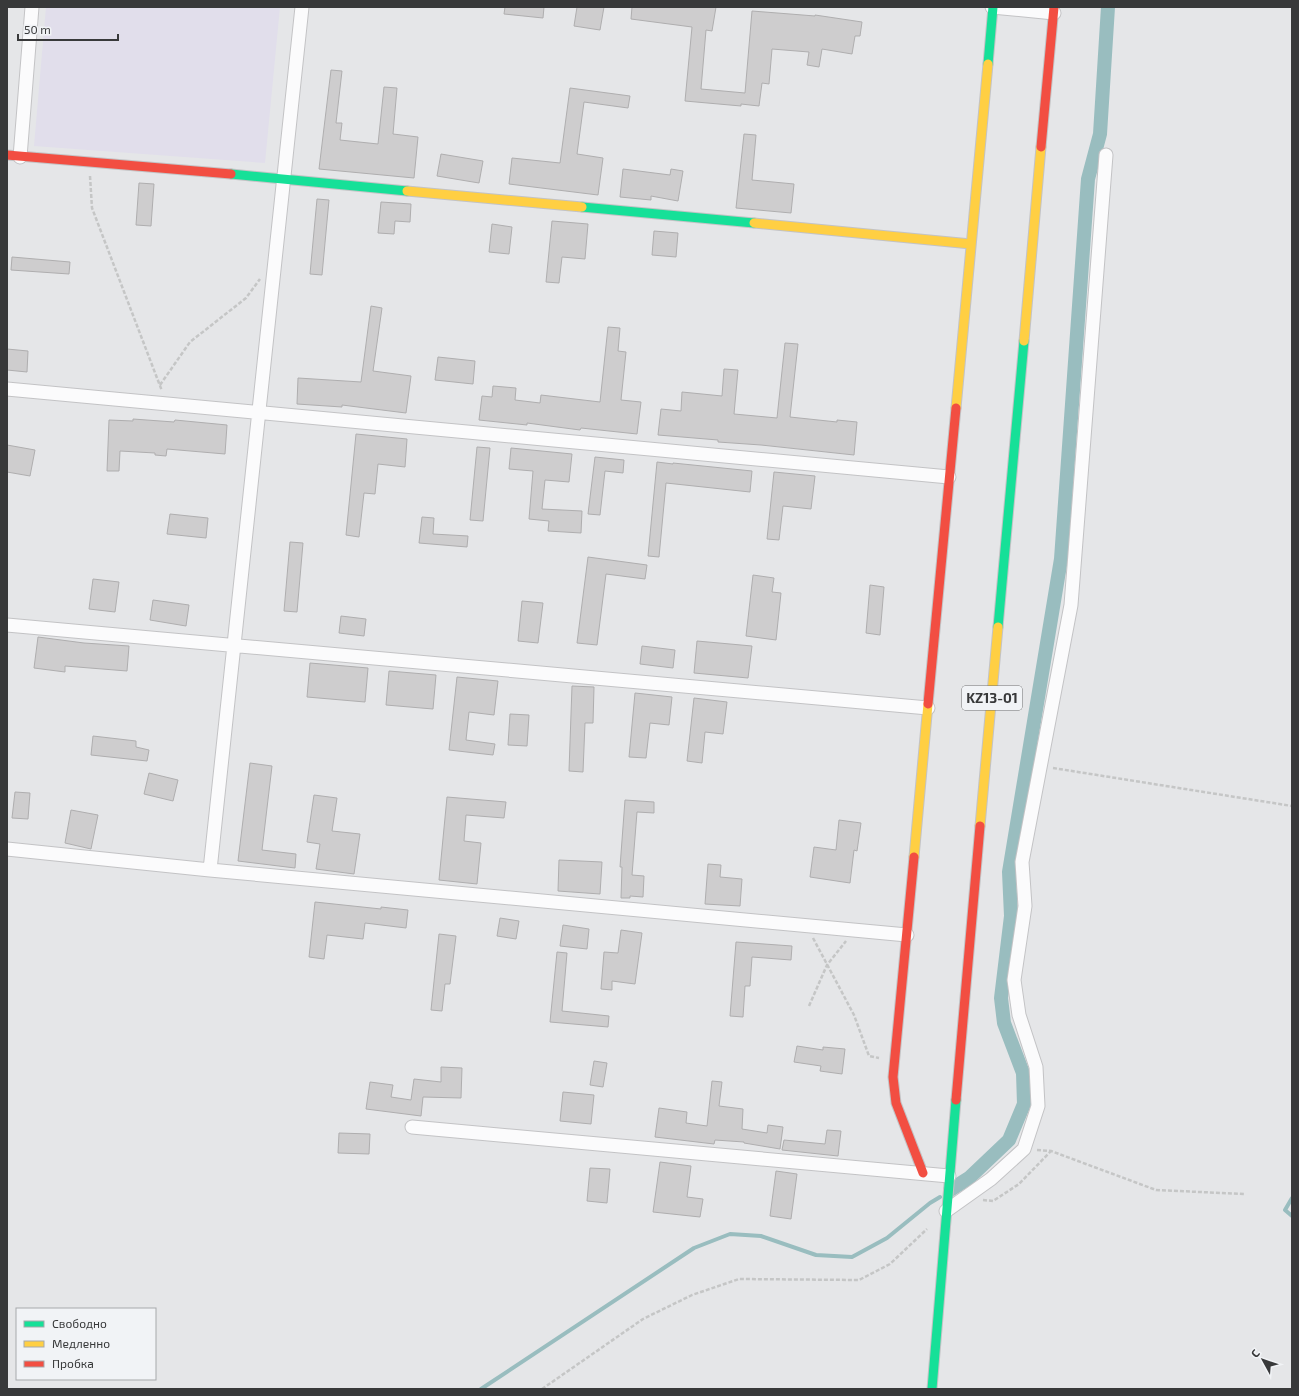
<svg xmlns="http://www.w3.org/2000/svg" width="1299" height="1396" font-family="'Exo 2',sans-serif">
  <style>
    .commercial { fill: #e1deeb }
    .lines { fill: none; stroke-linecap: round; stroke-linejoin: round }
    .stream { stroke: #99bdbf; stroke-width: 4 }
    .canal { stroke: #99bdbf; stroke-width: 14 }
    .building { fill: #cecdce; stroke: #afaeaf }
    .street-casing { stroke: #c3c3c5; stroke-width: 15 }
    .fast-casing { stroke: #c3c3c5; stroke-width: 11 }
    .slow-casing { stroke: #c3c3c5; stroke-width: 11 }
    .jam-casing { stroke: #c3c3c5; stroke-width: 11 }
    .path { stroke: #c5c6c6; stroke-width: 2.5; stroke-dasharray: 4 2; stroke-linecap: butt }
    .street { stroke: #fbfbfc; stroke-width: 13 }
    .fast { stroke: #16e098; stroke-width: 9 }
    .slow { stroke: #ffcf43; stroke-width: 9 }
    .jam { stroke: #f24e42; stroke-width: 9 }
    .labels { text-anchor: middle; stroke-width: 4; stroke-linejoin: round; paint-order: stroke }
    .shield { fill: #f1f3f6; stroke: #707172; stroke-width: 1 }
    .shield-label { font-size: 14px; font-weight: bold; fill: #38393a }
  </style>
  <rect width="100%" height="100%" fill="#e5e6e8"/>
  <!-- commercial -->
  <path class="commercial" d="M 46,7 L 280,7 L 265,163 L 34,146 Z"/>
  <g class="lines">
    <!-- stream -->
    <path class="stream" d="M 1292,1198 L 1285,1210 L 1292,1216
      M 481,1389 L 694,1248 L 730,1234 L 761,1236 L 816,1255 L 852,1257 L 887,1238 L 930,1203 L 940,1197"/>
    <!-- canal -->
    <path class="canal" d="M 950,1190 L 969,1178 L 1009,1140 L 1024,1104 L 1023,1073 L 1004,1023 L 1001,998 L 1011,916 L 1009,872 L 1061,559 L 1088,179 L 1100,134 L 1108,7"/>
  </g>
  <!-- building -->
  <path class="building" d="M 505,7 L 544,7 L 543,18 L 504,14 Z
    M 577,7 L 604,7 L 600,30 L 574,26 Z
    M 632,7 L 716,7 L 712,31 L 706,30 L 701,89 L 745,93 L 752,11 L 815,16 L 815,15 L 862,22 L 860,36 L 855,36 L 852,54 L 822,49 L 819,67 L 807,65 L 809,52 L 772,49 L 769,84 L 762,83 L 759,106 L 741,104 L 741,106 L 685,101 L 692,27 L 631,19 Z
    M 331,70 L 342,71 L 336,123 L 342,123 L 340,140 L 378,144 L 384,87 L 397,88 L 393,134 L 418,137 L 414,178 L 319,169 Z
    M 570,88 L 630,96 L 628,108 L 584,102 L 577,154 L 603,158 L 598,195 L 509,184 L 512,158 L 560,163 Z
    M 744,134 L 756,135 L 752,180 L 794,184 L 791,213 L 736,208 Z
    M 441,154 L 483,161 L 479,183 L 437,176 Z
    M 623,169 L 670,175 L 671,169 L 683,171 L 678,201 L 651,196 L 651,200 L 620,197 Z
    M 139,183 L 154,184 L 151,226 L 136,225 Z
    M 317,199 L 329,200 L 322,275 L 310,274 Z
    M 381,202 L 411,204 L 410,222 L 395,221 L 394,234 L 378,233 Z
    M 552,221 L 588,224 L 585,259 L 562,257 L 559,283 L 546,282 Z
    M 492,224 L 512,227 L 509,254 L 489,252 Z
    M 654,231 L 678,233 L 676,257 L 652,255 Z
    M 12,257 L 70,262 L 69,274 L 11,270 Z
    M 371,306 L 382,308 L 373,371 L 411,376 L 406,413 L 342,405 L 342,407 L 297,404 L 298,378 L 361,382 Z
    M 608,327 L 620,328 L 618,351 L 626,352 L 621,400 L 641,402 L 637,434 L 581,428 L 580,430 L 527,423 L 527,425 L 479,420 L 482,396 L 492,397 L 493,386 L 516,388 L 515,400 L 540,403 L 541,395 L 600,402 Z
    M 785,343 L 798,344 L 790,417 L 837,422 L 837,420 L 857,422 L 854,455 L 761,445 L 718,442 L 718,440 L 658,435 L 661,409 L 681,411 L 682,392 L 722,396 L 724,369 L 738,370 L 734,414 L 777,418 Z
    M 7,349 L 28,351 L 27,372 L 7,370 Z
    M 438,357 L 475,361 L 473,384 L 435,380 Z
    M 133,419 L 174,422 L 175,420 L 227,425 L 225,454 L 167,449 L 166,456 L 155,455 L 155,453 L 120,451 L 119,471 L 107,471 L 109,420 L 133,421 Z
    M 356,434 L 407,439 L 405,467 L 378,464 L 375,494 L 364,493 L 359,537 L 346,535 Z
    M 7,445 L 35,450 L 30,476 L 7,472 Z
    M 477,447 L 490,448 L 483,521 L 470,520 Z
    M 511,448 L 572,454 L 569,482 L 545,480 L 542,509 L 582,511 L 581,533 L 548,531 L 549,521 L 529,519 L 533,471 L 509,469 Z
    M 595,457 L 624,460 L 623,473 L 605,471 L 600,515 L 588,514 Z
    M 657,462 L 673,464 L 673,463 L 752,471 L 750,492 L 666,483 L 659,557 L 648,556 Z
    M 774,472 L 815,476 L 811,509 L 783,506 L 779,540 L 767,539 Z
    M 170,514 L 208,518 L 206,538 L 167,534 Z
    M 422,517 L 434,518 L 433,534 L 468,536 L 467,547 L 419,543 Z
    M 290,542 L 303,543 L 297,612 L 284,611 Z
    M 588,557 L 647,565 L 645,579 L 606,574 L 597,645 L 577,643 Z
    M 753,575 L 774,578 L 772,592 L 781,593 L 776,640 L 746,636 Z
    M 93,579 L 119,582 L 115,612 L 89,609 Z
    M 870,585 L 884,587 L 880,635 L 866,633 Z
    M 153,600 L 189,605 L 186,626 L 150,620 Z
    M 522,601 L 543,603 L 538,643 L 518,641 Z
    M 341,616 L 366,619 L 364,636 L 339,633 Z
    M 38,637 L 84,643 L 129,646 L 127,671 L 65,666 L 65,672 L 34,668 Z
    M 697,641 L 752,646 L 748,678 L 694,673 Z
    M 642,646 L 675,650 L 673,668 L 640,664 Z
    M 310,663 L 368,668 L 365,702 L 307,697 Z
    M 389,671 L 436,675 L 433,709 L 386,705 Z
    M 457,677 L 498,681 L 494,715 L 469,712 L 466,740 L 495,744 L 493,755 L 449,750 Z
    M 572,686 L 594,687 L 593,723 L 585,723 L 583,772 L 569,771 Z
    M 635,693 L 672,697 L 669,725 L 650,723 L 646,758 L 629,757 Z
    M 694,698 L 727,702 L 723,734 L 705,732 L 702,763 L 687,761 Z
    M 510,714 L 529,715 L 527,746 L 508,745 Z
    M 93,736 L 136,741 L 136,747 L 149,750 L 147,761 L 91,755 Z
    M 250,763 L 272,766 L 262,850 L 296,854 L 295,868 L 238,861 Z
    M 149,773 L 178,780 L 173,801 L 144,794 Z
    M 15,792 L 30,793 L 28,819 L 12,818 Z
    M 314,795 L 337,798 L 332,831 L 360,834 L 354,874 L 316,869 L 320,844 L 307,842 Z
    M 447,797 L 506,802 L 504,818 L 466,815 L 464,841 L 481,843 L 477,884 L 439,880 Z
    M 625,800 L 654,802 L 654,813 L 637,812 L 632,875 L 644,876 L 643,897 L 630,896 L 630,898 L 621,898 L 622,867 L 620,867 Z
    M 71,810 L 98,815 L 91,849 L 65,843 Z
    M 839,820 L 861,823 L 857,851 L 854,850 L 850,883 L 810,877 L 814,847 L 836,850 Z
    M 559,860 L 602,862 L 600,894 L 558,891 Z
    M 708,864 L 721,865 L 720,877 L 742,879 L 740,906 L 705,904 Z
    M 315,902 L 381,909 L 381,907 L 408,910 L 406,928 L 365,923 L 363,939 L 327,935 L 324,959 L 309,957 Z
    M 500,918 L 519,921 L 516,939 L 497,936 Z
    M 563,925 L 589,929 L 587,949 L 560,946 Z
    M 621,930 L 642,933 L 635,984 L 612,981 L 612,990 L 601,989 L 604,952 L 618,953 Z
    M 439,934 L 456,936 L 450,984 L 445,984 L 442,1011 L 431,1010 Z
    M 736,942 L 792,946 L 791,960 L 752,957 L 750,986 L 745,986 L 743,1017 L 730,1016 Z
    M 557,952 L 567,953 L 562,1011 L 609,1016 L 608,1027 L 550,1022 Z
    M 797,1046 L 823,1050 L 823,1047 L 845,1049 L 842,1074 L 820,1071 L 821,1066 L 794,1062 Z
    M 594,1061 L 607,1063 L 603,1087 L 590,1085 Z
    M 441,1067 L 462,1068 L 461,1098 L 423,1097 L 421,1116 L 366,1109 L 370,1082 L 393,1085 L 391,1097 L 411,1100 L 414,1079 L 441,1082 Z
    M 712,1081 L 722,1082 L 719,1106 L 743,1109 L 742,1129 L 767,1133 L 768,1125 L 783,1127 L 780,1149 L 744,1143 L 744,1142 L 715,1140 L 714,1144 L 655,1137 L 659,1108 L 687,1112 L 686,1123 L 707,1126 Z
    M 563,1092 L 594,1095 L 591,1124 L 560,1121 Z
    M 827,1130 L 841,1131 L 838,1156 L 782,1150 L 784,1140 L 825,1144 Z
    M 339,1133 L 370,1134 L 369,1154 L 338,1153 Z
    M 660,1162 L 691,1166 L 687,1197 L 703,1199 L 700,1217 L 653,1212 Z
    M 590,1168 L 610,1169 L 607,1203 L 587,1201 Z
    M 776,1171 L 797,1174 L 791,1219 L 770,1216 Z"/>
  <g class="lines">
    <!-- street casing -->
    <g class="street-casing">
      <path id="street" d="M 992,7 L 1054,13
        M 20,157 L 32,7
        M 7,389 L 949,477
        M 7,625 L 928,708
        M 7,849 L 210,870 L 907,935
        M 210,870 L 302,7
        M 412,1127 L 949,1176
        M 946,1211 L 991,1179 L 1024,1149 L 1038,1106 L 1036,1067 L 1019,1015 L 1014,980 L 1025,906 L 1022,862 L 1071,605 L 1106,155"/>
    </g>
    <!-- fast casing -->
    <g class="fast-casing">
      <path id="fast" d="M 988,64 L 993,7
        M 231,174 L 407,191
        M 582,207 L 754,223
        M 998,627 L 1024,341
        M 932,1389 L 956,1100"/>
    </g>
    <!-- slow casing -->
    <g class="slow-casing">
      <path id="slow" d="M 407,191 L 582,207
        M 754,223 L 971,244
        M 1024,341 L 1041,147
        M 956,408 L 988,64
        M 980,826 L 998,627
        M 914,857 L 928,704"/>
    </g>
    <!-- jam casing -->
    <g class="jam-casing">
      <path id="jam" d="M 1041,147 L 1054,7
        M 7,155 L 231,174
        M 928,704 L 956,408
        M 914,857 L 893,1077 L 896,1103 L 923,1173
        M 956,1100 L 980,826"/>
    </g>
    <!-- path -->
    <path class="path" d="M 90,176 L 92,208 L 162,391
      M 160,385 L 190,342 L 246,298 L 260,279
      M 1053,768 L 1292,806
      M 813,938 L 854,1015 L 869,1056 L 879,1058
      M 809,1006 L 827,965 L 846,941
      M 1037,1150 L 1051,1151 L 1156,1190 L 1244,1194
      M 983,1200 L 993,1201 L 1019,1184 L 1051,1151
      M 542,1389 L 643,1319 L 692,1295 L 739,1279 L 859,1280 L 890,1264 L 927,1229"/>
    <!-- street -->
    <use href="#street" class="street"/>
    <!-- fast -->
    <use href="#fast" class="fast"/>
    <!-- slow -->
    <use href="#slow" class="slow"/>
    <!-- jam -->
    <use href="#jam" class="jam"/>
  </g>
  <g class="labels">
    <!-- shield labels -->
    <rect class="shield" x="962" y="686" width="60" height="24" rx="3"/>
    <g class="shield-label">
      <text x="992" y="703">KZ13-01</text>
    </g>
  </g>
  <!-- border -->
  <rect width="1299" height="1396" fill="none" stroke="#38393a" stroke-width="16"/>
  <!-- legend -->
  <rect x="16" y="1308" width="140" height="72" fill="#f1f3f6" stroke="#a7a9ab"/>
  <rect x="24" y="1321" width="20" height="6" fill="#16e098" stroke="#a7a9ab"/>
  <text x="52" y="1328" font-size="12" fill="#38393a">Свободно</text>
  <rect x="24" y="1341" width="20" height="6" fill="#ffcf43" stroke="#a7a9ab"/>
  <text x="52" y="1348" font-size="12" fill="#38393a">Медленно</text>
  <rect x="24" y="1361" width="20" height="6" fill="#f24e42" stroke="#a7a9ab"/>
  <text x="52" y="1368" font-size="12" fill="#38393a">Пробка</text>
  <!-- north arrow -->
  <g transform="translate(1263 1360) rotate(310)" stroke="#f1f3f6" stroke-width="3" paint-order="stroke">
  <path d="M0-3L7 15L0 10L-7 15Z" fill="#38393a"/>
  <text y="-6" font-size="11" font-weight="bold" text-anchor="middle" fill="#38393a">С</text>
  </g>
  <!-- scale -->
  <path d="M18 34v6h100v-6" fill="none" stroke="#38393a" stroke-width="2"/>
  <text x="24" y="34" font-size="12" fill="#38393a" stroke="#f1f3f6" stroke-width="3" paint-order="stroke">50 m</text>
</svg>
